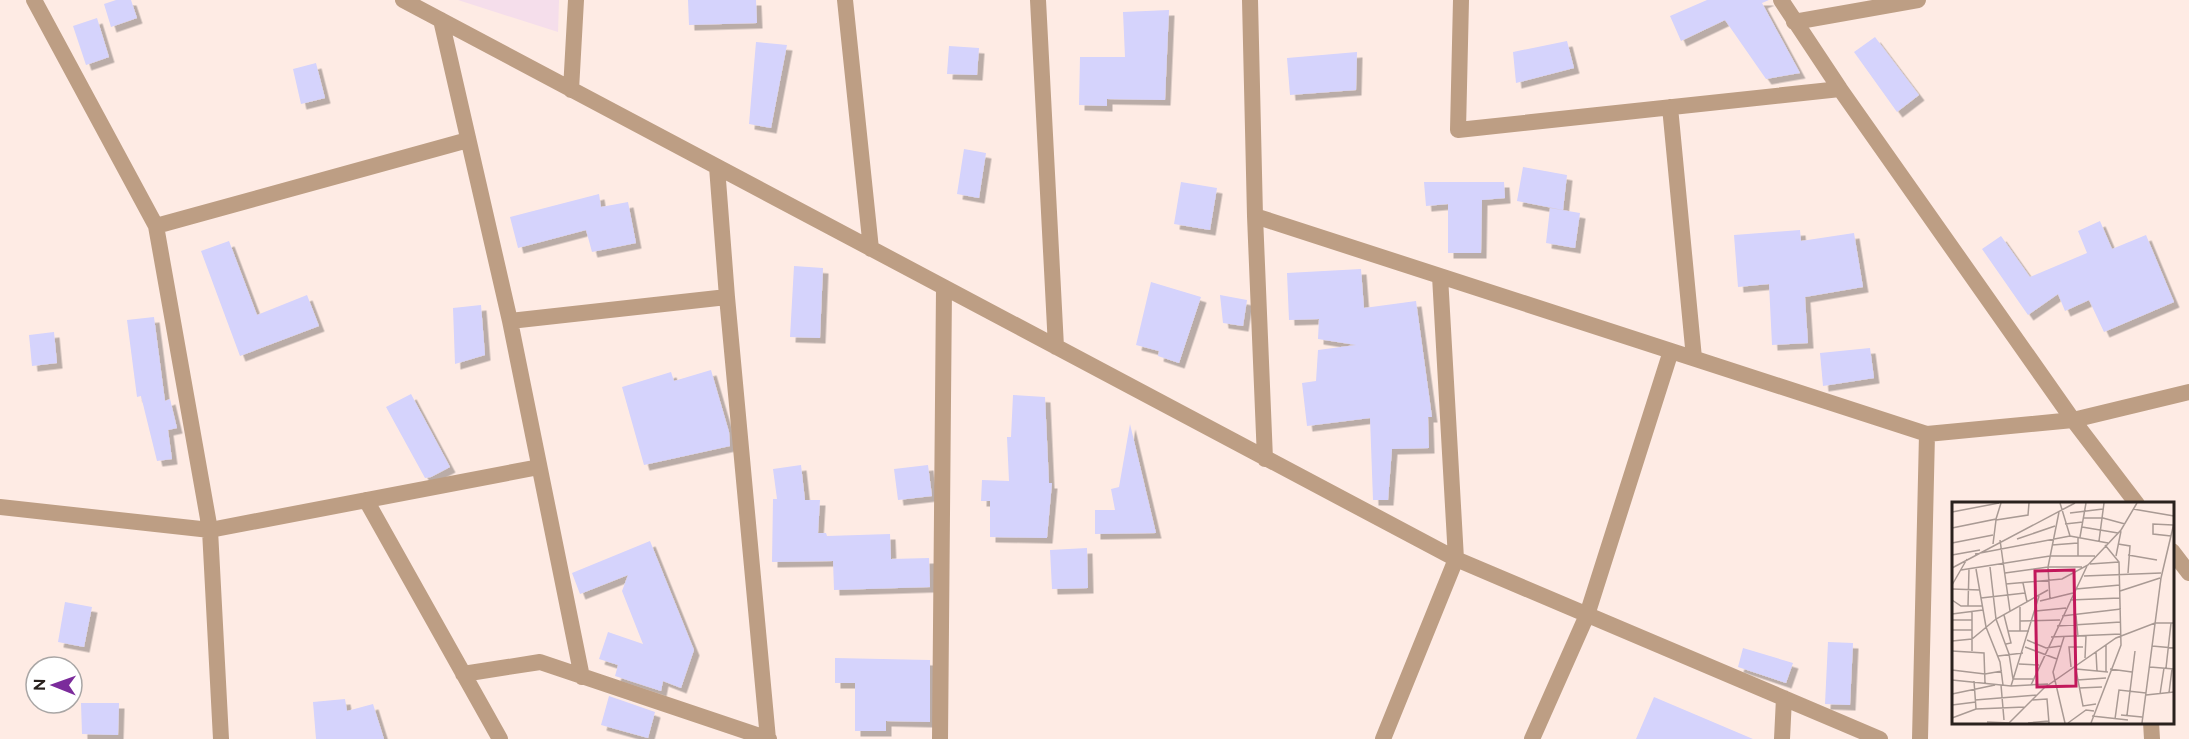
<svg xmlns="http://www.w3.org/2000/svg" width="2189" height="739" font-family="Raleway,sans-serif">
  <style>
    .commercial { fill: #f5deeb }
    .building { fill: #d5d3fc; filter: url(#shadow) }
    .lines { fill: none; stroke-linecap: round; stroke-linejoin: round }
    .minor { stroke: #bd9e84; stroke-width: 16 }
    .inset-road { fill: none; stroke: #a99a94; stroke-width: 1.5 }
    .view { fill: #c2185b; fill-opacity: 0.15; stroke: #c2185b; stroke-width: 3 }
    .inset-edge { fill: none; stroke: #29211d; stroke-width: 3 }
  </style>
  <defs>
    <filter id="shadow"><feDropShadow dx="5.5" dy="5.5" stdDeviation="0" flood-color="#0004"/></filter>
  </defs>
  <rect width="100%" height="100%" fill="#feebe4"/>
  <!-- commercial -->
  <path class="commercial" d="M 458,0 L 559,0 L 558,32 Z"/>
  <!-- building -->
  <path class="building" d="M 116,0 L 131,0 L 137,18 L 111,27 L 104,4 Z
    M 688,0 L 756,0 L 757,23 L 689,25 Z
    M 1707,0 L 1769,0 L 1762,3 L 1800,73 L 1766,79 L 1725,20 L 1681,41 L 1670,16 Z
    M 1169,10 L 1165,100 L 1107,99 L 1107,106 L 1079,105 L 1080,57 L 1125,57 L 1123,12 Z
    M 97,18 L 109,57 L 86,65 L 73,26 Z
    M 1875,37 L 1919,95 L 1897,112 L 1854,52 Z
    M 1567,41 L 1574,68 L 1516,83 L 1513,52 Z
    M 756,42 L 787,45 L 771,128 L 749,124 Z
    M 949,46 L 979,48 L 977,75 L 947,74 Z
    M 1357,52 L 1356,90 L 1290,95 L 1287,58 Z
    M 316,63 L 325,98 L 301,104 L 293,69 Z
    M 964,149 L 986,153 L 979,198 L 957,194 Z
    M 1523,167 L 1567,175 L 1563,210 L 1517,201 Z
    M 1181,182 L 1217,188 L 1210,230 L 1174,224 Z
    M 1424,182 L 1504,182 L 1505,198 L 1482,200 L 1481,253 L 1448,253 L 1448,204 L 1426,206 Z
    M 599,194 L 601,207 L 628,202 L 636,243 L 592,252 L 586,230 L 518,248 L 510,217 Z
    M 1550,208 L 1580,213 L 1575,248 L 1546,243 Z
    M 2100,221 L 2112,249 L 2146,235 L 2174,302 L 2104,332 L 2089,300 L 2065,311 L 2058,294 L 2028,315 L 1982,249 L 2001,236 L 2030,277 L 2087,253 L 2078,231 Z
    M 1800,230 L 1801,241 L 1854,233 L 1863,287 L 1805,297 L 1808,343 L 1772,345 L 1769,284 L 1738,287 L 1734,235 Z
    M 229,241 L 257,315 L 307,295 L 319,326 L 240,356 L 201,251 Z
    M 794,266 L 823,268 L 820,338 L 790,337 Z
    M 1361,269 L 1364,308 L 1416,301 L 1432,417 L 1428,417 L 1429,448 L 1392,449 L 1388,500 L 1373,500 L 1370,418 L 1307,426 L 1302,383 L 1316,381 L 1318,350 L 1356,345 L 1318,339 L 1319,319 L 1289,320 L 1287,273 Z
    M 1151,282 L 1201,297 L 1179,363 L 1158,356 L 1159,351 L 1136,345 Z
    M 1220,295 L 1247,300 L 1243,326 L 1223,323 Z
    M 481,305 L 485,355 L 455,364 L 453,308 Z
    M 154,317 L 165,401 L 170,399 L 177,428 L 168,430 L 172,459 L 157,461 L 141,396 L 137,397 L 127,320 Z
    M 54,332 L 57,363 L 32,366 L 29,335 Z
    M 1870,348 L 1874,378 L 1823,386 L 1820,353 Z
    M 711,370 L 729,432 L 730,446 L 644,465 L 622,387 L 671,372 L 674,381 Z
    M 411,394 L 450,467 L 431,477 L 425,478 L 386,407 Z
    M 1013,395 L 1045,397 L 1049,483 L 1052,483 L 1047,538 L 990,537 L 990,501 L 981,501 L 982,480 L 1009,481 L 1007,437 L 1011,437 Z
    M 1130,424 L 1156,533 L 1095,534 L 1095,510 L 1115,510 L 1111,489 L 1119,487 Z
    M 801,465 L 805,500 L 820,500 L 818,533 L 826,533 L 827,536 L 890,534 L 891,559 L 929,558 L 930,587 L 834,590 L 833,561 L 772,562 L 773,499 L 777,499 L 773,469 Z
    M 928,465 L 932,496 L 898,500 L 894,469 Z
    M 650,541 L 694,650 L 681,688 L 663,681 L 661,691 L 615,676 L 618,665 L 599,659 L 608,632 L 643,644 L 622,591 L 628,575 L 580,594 L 572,573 Z
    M 1087,548 L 1088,588 L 1052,589 L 1050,550 Z
    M 65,602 L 92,607 L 84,647 L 58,642 Z
    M 1828,642 L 1853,643 L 1850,705 L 1825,704 Z
    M 1743,648 L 1793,663 L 1786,683 L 1738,667 Z
    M 835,658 L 930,660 L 930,722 L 886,721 L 886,731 L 855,731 L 855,683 L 835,683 Z
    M 609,696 L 655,712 L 648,738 L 601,725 Z
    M 1654,697 L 1753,739 L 1636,739 Z
    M 345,699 L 347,711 L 373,704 L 384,739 L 316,739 L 313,702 Z
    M 81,703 L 119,703 L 118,735 L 82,734 Z"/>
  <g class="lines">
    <!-- minor -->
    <path class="minor" d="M 34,0 L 156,226 L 210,530 L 221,739
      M 403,0 L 1456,559 L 1880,739
      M 845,0 L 871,249
      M 1038,0 L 1056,347
      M 1250,0 L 1255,216 L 1265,459
      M 1461,0 L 1458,130 L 1840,89
      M 1781,0 L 1840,89 L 2073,420 L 2137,504
      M 441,20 L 510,321 L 582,677
      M 1794,22 L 1918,0
      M 571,90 L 576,0
      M 1670,107 L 1694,358
      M 717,167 L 727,297 L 768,739
      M 1255,216 L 1927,434 L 2073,420 L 2189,392
      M 156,226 L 468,140
      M 510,321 L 727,297
      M 366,500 L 500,739
      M 0,507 L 210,530 L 539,467
      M 2172,551 L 2189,573
      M 463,674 L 540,662 L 769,739
      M 2151,722 L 2152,739
      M 940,739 L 944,288
      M 1383,739 L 1456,559 L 1440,276
      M 1532,739 L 1587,615 L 1671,351
      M 1782,739 L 1784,698
      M 1920,739 L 1927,434"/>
  </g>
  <!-- overview -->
  <g transform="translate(1952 502)">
    <rect width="222" height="222" fill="#feebe4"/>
    <path class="inset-road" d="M 108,1 L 118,34M 181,7 L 222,14M 0,10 L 47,1M 118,11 L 151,7M 132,16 L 151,16 L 173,22M 44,18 L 76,13 L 77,1M 113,22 L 131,20M 130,25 L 166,31M 0,26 L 44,17 L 49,1M 219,34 L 201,32 L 201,22 L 221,23M 128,35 L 134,1M 65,37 L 103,24M 48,38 L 58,109M 147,39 L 152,1M 0,41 L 41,33M 41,42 L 44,18M 166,42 L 178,44 L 176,71M 100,43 L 126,41M 23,52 L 118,34 L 156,41M 0,53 L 28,48M 176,53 L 205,58M 126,54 L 126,35M 164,54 L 169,29M 138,62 L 167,60M 38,65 L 44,117 L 57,152 L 61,177 L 81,177M 0,66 L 123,1M 24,67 L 34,125 L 48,160 L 51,183M 9,68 L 98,54 L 143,54M 53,71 L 96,65 L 130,65M 132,74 L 209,71M 71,81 L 75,100M 54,82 L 110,77 L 136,63 L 169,28 L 185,1M 0,83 L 15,57M 0,87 L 28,88M 124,87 L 168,83M 168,89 L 208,76M 29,96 L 73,91M 98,97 L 96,65 L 107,10M 0,98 L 9,104 L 30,104M 118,98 L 168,96M 88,99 L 121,91M 16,104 L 17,67M 84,109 L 114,106M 0,112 L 31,108M 52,113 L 59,141 L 54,142M 124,113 L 126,135M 110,114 L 169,107M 0,118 L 20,118M 68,119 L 108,118M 105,124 L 169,120M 0,128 L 20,128M 56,129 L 77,129M 68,129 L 68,105M 99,135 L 169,132M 112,135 L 101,170 L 113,221M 75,138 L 94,146 L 109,144M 0,139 L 20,137 L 44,117 L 96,88M 200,144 L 222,146M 73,145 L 105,157M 0,149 L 32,151 L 33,181M 20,149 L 20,110M 144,150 L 145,169M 46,154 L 71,151M 133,156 L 134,134M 67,162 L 87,163M 123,163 L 131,204 L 144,202M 119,165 L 117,145 L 131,145M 198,165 L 222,167M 214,166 L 219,121M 124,167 L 156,170M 158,167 L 180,170M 0,168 L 33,172 L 50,169M 154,170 L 154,143M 0,178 L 59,184 L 96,182M 125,178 L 154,176M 22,179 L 24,207M 49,183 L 52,218M 79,183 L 135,64M 59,184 L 87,94M 127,186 L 150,185M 217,191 L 220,167M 0,192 L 43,183M 208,192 L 212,166M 194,193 L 222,190M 23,198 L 85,193M 80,198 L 95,197 L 97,221M 0,203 L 24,200M 169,213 L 190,215M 175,213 L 183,149M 140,214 L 176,218M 0,216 L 24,207 L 73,205M 163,217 L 167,188 L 194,191M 35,220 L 58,221M 57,221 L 92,186 L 164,136 L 203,121 L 222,121M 76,221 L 97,219M 116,221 L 134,208 L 142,209M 139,221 L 169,143 L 167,60 L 153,43M 190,221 L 209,76 L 222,21"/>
    <path class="view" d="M 122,68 L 124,184 L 85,185 L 83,69 Z"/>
    <rect width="222" height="222" class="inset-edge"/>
  </g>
  <!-- north arrow -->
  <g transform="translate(54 685) rotate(271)"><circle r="28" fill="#ffffff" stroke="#a9a6a5" stroke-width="1.5"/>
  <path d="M0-4.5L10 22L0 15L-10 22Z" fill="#7b2b9b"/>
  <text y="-9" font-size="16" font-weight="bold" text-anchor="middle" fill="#29211d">N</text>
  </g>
</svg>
